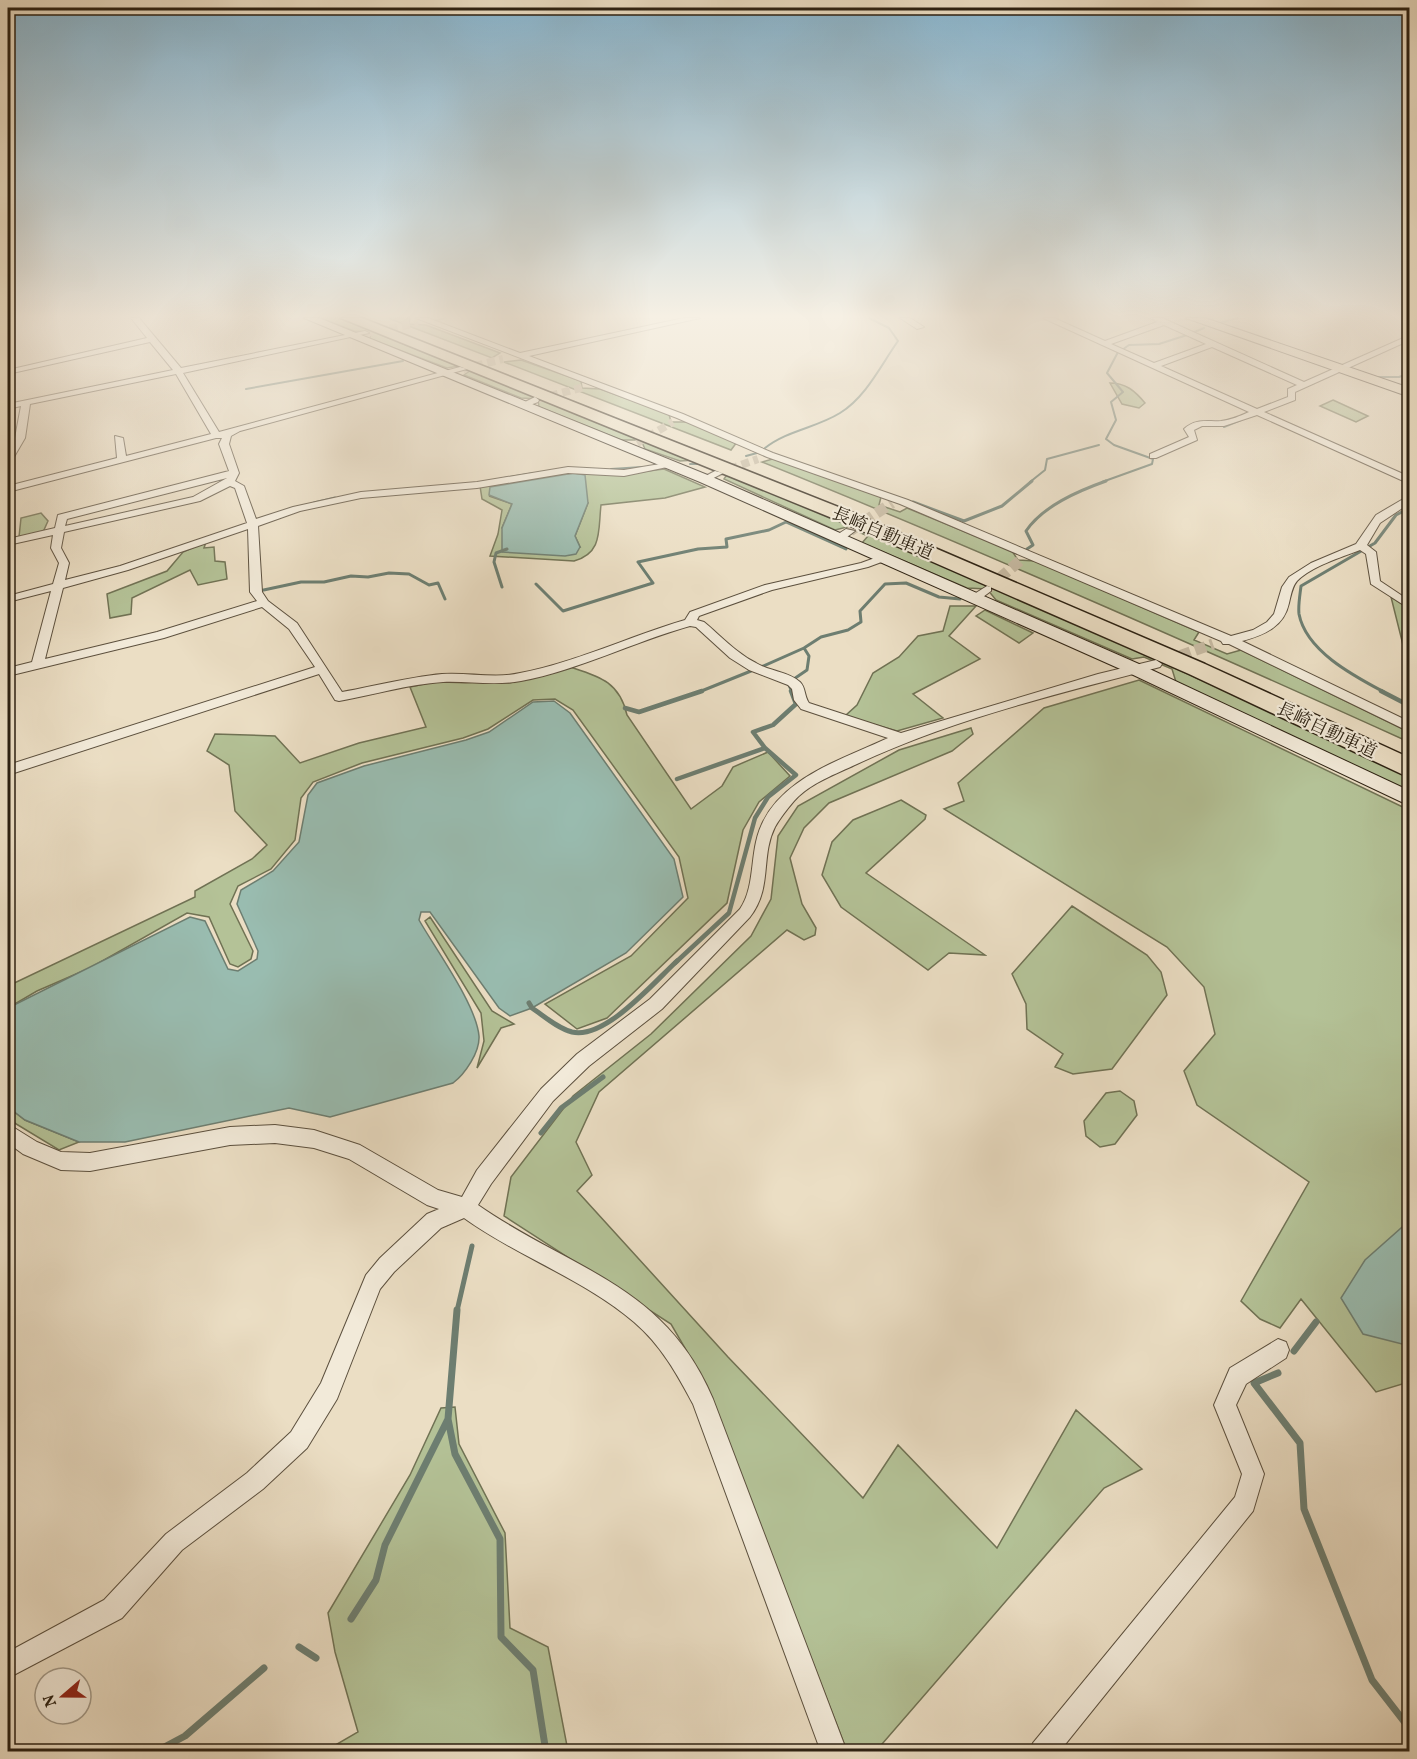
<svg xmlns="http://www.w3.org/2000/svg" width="1417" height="1759" font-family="Vollkorn,'Noto Serif JP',serif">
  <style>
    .green { fill: #b4c297; stroke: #707254; stroke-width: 1.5; fill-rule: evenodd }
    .water { fill: #99bcb0; stroke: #6d7e71; stroke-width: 1.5 }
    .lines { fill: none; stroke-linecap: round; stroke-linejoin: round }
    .stream-far4 { stroke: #6d7e71; stroke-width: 2 }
    .stream-far3 { stroke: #6d7e71; stroke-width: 3 }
    .stream-far2 { stroke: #6d7e71; stroke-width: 4.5 }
    .stream-far1 { stroke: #6d7e71; stroke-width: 5 }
    .stream { stroke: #6d7e71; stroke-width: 7 }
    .street-tunnel-far1 { stroke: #c5b8a0; stroke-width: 8; stroke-dasharray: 8 4.5; stroke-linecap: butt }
    .street-tunnel { stroke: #c5b8a0; stroke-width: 11; stroke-dasharray: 11 5; stroke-linecap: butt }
    .street-casing { stroke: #5c503e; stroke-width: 2 }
    .secondary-casing { stroke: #2c2112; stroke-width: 2 }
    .primary-casing { stroke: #2c2112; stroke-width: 2 }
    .highway-casing { stroke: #2c2112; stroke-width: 3 }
    .street { fill: #f2ead9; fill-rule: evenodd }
    .secondary { fill: #f2ead9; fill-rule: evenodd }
    .primary { fill: #ebdec4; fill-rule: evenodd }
    .highway { fill: #ebdec4; fill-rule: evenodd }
    .labels { text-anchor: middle; stroke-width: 4.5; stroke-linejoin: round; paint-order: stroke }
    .far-street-label { font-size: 18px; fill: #2c2112; stroke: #f2ead9 }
  </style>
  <rect width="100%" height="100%" fill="#ebdec4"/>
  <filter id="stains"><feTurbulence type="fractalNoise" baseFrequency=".00333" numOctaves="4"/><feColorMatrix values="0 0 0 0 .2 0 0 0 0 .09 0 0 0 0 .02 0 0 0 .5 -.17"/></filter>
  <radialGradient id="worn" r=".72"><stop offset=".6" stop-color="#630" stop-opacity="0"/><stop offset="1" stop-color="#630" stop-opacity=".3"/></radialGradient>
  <!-- green -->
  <path class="green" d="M 321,318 L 339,318 L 459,366 L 447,368 L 370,339 L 371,332 L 354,331 Z
    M 388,318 L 410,318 L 409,324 L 426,325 L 500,353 L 492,358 Z
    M 521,360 L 581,381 L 582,388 L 600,389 L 669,414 L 671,422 L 688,422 L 737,442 L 731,450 L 504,362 Z
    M 471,370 L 696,460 L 680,461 L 645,449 L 641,440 L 621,440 L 539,407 L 538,399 L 521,398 L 464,375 Z
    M 1110,383 C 1126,383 1135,391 1145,403 L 1139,408 L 1122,404 Z
    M 1333,400 L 1368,416 L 1356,422 L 1320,406 Z
    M 776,458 L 881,497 L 879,505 L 900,512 L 907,508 L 1012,551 L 1018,560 L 1036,561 L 1199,632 L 1194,640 L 1227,654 L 1241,650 L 1409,732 L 1409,742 C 1195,645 980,550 762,462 Z
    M 664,469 L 705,487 L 665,498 L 601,505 C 598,530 603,553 574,561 L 490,556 L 498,534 L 502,510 L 482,499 L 480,486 L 577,471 L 625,474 ZM 489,496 L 588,503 L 575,536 L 580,547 L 502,528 L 512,504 Z
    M 728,473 C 958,567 1184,671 1409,777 L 1409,793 L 1176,682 L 1172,669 L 1144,657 L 1132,659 L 996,600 L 987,589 L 967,588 L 862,543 L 868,536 L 847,527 L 835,530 L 724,479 Z
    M 41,513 L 48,521 L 43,532 L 19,537 L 21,518 Z
    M 206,542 L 204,548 L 214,547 L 215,561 L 225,562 L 227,579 L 198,585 L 190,570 L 132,598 L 131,614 L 110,618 L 107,594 L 167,571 L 183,552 Z
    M 1391,597 L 1409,609 L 1409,653 L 1403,645 Z
    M 950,606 L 976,606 L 949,636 L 980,659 L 913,694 L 943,718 L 897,731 L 845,716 L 857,705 L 873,673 L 899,657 L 918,636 L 943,631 Z
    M 985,610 L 1033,633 L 1019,643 L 976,616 Z
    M 567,666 C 597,676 619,680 627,715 L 691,809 L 722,786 L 733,767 L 768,752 L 790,776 L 759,802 L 743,830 L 727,903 L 607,1018 L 577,1029 L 545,1004 L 631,956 L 688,898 L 679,857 L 573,710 L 555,699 L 533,700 L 488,729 L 463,738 L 362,763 L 313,782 L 301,798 L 295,840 L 271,869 L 238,886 L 230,904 L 253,951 L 251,959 L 238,967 L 230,964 L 209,917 L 187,913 L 90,968 L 37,991 L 8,1008 L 8,986 L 195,897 L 195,891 L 252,859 L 267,845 L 235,811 L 229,765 L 207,751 L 215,734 L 275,736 L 300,763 L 359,743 L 426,727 L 410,687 L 443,680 L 510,683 Z
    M 1139,680 L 1409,810 L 1409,1382 L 1376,1392 L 1301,1299 L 1280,1328 L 1260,1319 L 1241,1301 L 1309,1182 L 1197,1105 L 1184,1071 L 1215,1034 L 1204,987 L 1167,947 L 944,809 L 964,801 L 958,783 L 1044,708 Z
    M 971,728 L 973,734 L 952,751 L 829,803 L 804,828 L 790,858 L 802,904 L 816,928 L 815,935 L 804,940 L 787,930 L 599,1092 L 576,1142 L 592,1175 L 577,1191 L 728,1357 L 863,1498 L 898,1445 L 997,1548 L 1076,1410 L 1142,1469 L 1104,1488 L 876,1751 L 847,1751 L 703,1379 L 671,1324 L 504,1216 L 511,1177 L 573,1096 L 651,1034 L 751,936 L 771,899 L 778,836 L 798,806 L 899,750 Z
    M 901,800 L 926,815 L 925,819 L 866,873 L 985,955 L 949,953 L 928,970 L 841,907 L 822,875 L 832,842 L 853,820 Z
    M 1072,906 L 1147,955 L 1161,972 L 1167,995 L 1112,1069 L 1073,1074 L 1055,1067 L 1063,1054 L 1027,1029 L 1026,1004 L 1012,974 Z
    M 430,917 L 492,1011 L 514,1024 L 501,1028 L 477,1068 L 484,1041 L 481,1013 L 425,921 Z
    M 1120,1091 L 1134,1101 L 1137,1115 L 1115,1144 L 1100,1147 L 1086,1136 L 1084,1121 L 1106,1093 Z
    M 8,1107 L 25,1120 L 79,1142 L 59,1150 L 8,1119 Z
    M 455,1407 L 459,1444 L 505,1533 L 510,1628 L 548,1647 L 568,1751 L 325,1751 L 358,1732 L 335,1652 L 328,1613 L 410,1475 L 441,1408 Z"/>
  <!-- water -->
  <path class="water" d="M 574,473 L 585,475 L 588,503 L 575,536 L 580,547 L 576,554 L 565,556 L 502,552 L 502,528 L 512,504 L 489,495 L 490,487 Z
    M 554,701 L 570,713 L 674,859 L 683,897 L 626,953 L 532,1008 L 510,1016 L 499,1008 L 430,912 L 421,912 L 419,920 C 436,950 476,1004 479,1036 C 480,1052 465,1074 453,1083 L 330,1117 L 289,1108 L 125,1142 L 79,1142 L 25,1120 L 8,1107 L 8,1008 L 190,917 L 205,921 L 228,969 L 238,971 L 257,959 L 258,951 L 237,904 L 241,890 L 273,871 L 299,842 L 308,795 L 317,783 L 364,766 L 466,740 L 489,732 L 533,702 Z
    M 1409,1221 L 1410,1343 L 1406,1345 L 1363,1334 L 1341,1298 L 1365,1260 Z"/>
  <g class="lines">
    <!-- stream-far4 -->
    <path class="stream-far4" d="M 434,321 L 445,318
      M 1220,323 L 1238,318
      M 1192,333 L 1204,328
      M 1122,350 L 1129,345 L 1159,344 L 1187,335
      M 1377,377 L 1399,377 L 1410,373
      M 246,389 L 403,361
      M 1224,427 L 1241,420
      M 765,448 C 788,430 816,428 840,413 C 866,397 881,365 898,341 L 889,328 L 869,318
      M 746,456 L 757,453
      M 690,464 L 703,464
      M 611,469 L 642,467
      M 504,478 L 534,473
      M 1030,482 L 1045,470 L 1047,459 L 1099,445
      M 1102,482 L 1152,464 L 1153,459 L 1114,445 L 1106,439 L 1116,420 L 1111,402 L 1123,392 L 1107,373 L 1118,352"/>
    <!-- stream-far3 -->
    <path class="stream-far3" d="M 913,502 L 964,521 L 1002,506 L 1032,481
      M 314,503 L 335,498
      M 1027,549 L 1033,545 L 1026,531 C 1043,506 1078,491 1106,481
      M 536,584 L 563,611 L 653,583 L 638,562 L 698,549 L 727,547 L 726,539 L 769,530 L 786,522 L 846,549
      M 502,587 L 494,562 L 496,553 L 507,549
      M 259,591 L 301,582 L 324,582 L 351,576 L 368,577 L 389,573 L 409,574 L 429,585 L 438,583 L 445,599
      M 761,667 L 804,648 L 821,637 L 848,630 L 861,622 L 860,611 L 885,584 L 906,583 L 939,597 L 960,599
      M 699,692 L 751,671
      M 792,692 L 788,683 L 807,670 L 809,656 L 804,648
      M 1384,692 C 1354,676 1306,651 1299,614 C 1298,605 1300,595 1301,586 L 1375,543 L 1396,515 L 1410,508"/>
    <!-- stream-far2 -->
    <path class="stream-far2" d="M 1381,691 L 1410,706
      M 625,708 L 639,712 L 702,691
      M 677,779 L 765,748
      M 675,963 L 729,913 L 755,818 L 768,797 L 796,775 L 765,748 L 753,732 L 773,725 L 796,704 L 791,691"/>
    <!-- stream-far1 -->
    <path class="stream-far1" d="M 529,1003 L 532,1008 C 544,1016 557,1028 572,1032 C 605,1040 654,982 677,961
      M 541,1133 L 561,1108 L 603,1077
      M 457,1311 L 472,1246"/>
    <!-- stream -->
    <path class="stream" d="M 457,1310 L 448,1419 L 455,1454 L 500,1539 L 501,1637 L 533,1670 L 546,1752
      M 1294,1351 L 1316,1322
      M 1278,1373 L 1254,1383 L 1300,1443 L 1304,1509 L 1372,1680 L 1410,1729
      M 351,1619 L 376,1580 L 385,1545 L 448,1419
      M 299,1647 L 316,1658
      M 155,1752 L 185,1736 L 264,1668"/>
    <!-- street-tunnel-far1 -->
    <path class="street-tunnel-far1" d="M 365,333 L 418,323
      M 463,369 L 503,359
      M 538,399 L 584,387
      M 637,443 L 673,422
      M 718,473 L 758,459"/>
    <!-- street-tunnel -->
    <path class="street-tunnel" d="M 850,531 L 892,503
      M 987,589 L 1022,559
      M 1165,661 L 1213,644"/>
    <!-- street casing -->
    <g class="street-casing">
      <path id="street" d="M 131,318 L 139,318 L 181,368 L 365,331 L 369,333 L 183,373 L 219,432 L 460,367 L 467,369 L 240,431 L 231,436 L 229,444 L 239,473 L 235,481 L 244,486 L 256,519 L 293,507 L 361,492 L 477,482 L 568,467 L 624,470 L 672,462 L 677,465 L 624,476 L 568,473 L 477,488 L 361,498 L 300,511 L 258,526 L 262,592 L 268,601 L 297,623 L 342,692 C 375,686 409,677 442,674 C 468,672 494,679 520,673 C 577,662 630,636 685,620 L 690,612 L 765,585 L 861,563 L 883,555 L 888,558 L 887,560 L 868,567 L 772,590 L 699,616 L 697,620 L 704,622 C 721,636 736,653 756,663 C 769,671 789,672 800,682 C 806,688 804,696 809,703 L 901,733 L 1098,674 L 1156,660 L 1162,664 L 1160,667 C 1057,694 953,719 857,764 C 836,774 810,783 794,801 C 788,808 780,818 775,827 C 760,857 773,887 750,917 L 662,1009 L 589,1066 L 553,1101 L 491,1184 L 478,1205 C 571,1270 665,1284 713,1399 L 847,1752 L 821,1752 L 693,1404 C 677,1374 661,1345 634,1322 C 584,1279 518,1257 464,1218 L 441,1228 L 394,1272 L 380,1289 L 337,1399 L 307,1448 L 263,1489 L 182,1550 L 122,1618 L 8,1678 L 8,1652 L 104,1600 L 166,1534 L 247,1473 L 291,1432 L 321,1383 L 366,1275 L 380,1258 L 427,1214 L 439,1209 L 427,1205 L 349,1159 L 314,1148 L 275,1143 L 230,1145 L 90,1171 L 61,1170 L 23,1154 L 8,1143 L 8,1124 L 37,1142 L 61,1152 L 90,1153 L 230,1127 L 275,1125 L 314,1130 L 360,1145 L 438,1190 L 462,1197 L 477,1170 L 541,1089 L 577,1054 L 650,999 L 740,909 C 753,890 751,864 756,842 C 769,781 839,761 888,738 L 801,709 L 794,700 L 792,689 L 788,685 L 749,670 L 730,658 L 696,627 L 690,626 C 633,642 579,670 521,681 C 495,686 469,681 443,682 C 409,684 373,695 339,701 L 335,700 L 319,674 L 8,775 L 8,765 L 315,667 L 289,629 L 262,607 L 164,638 L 8,676 L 8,668 L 32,662 L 51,591 L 8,602 L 8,596 L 53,584 L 59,563 L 51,548 L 53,535 L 8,545 L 8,539 L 55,528 L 58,515 L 229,471 L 219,444 L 222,438 L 216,438 L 8,492 L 8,486 L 117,458 L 115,436 L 123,438 L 126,456 L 211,434 L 176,374 L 30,404 L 25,438 L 11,462 L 8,463 L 8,452 L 15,438 L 21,406 L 8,409 L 8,404 L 173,370 L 150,342 L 8,374 L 8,370 L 147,338 ZM 227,478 L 193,497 L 65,526 L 67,519 ZM 230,486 L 235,488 L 247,523 L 120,566 L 65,580 L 69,563 L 61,548 L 64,532 L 200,501 ZM 248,529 L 250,592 L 257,601 L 157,632 L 45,659 L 63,588 L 128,570 Z
        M 416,318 L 428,318 L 520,353 L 684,318 L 700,318 L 529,356 L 683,414 L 773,453 L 908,500 L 1231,636 L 1253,630 L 1267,622 L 1274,614 L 1282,587 L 1289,577 L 1311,563 L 1356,544 L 1376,515 L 1410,495 L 1410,503 L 1380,523 L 1367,545 L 1376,552 L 1380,581 L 1410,601 L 1410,609 L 1371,584 L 1366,554 L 1360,550 C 1340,558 1312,566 1297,581 C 1292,587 1291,595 1289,603 C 1284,627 1264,635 1242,641 L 1410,722 L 1410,732 L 1229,644 L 1223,644 L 1221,641 L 900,504 L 767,457 L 677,418 Z
        M 900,318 L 910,318 L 924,327 L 917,329 Z
        M 1043,318 L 1054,318 L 1105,341 L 1157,322 L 1151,318 L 1162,318 L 1304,382 L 1410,335 L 1410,340 L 1295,392 L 1295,400 L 1264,412 L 1410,477 L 1410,484 L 1257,415 L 1224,426 L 1202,426 L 1194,430 L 1197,440 L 1156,458 L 1150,458 L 1150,454 L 1189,437 L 1184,429 C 1196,418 1207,422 1221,421 C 1231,420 1240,416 1249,412 ZM 1164,325 L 1206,344 L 1154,363 L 1111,344 ZM 1212,347 L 1297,385 L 1288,389 L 1288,397 L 1257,409 L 1161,366 Z
        M 535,397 L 539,400 L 538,402 L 525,407 L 521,404 Z
        M 715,471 L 723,473 L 708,481 L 700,479 Z
        M 846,529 L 855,531 L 843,540 L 835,540 L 835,536 Z
        M 987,586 L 991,587 L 991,591 L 979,600 L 971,600 L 971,596 Z
        M 1278,1339 L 1286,1342 L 1289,1350 L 1286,1358 L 1246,1384 L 1236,1405 L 1264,1474 L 1253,1511 L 1059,1752 L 1029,1752 L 1033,1743 L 1235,1497 L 1242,1474 L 1214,1405 L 1230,1368 Z"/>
    </g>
    <!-- secondary casing -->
    <g class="secondary-casing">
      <path id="secondary" d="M 304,318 L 319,318 L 710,476 L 1139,664 L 1410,791 L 1410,806 L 1127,672 L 700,482 Z"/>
    </g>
    <!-- primary casing -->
    <g class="primary-casing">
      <path id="primary" d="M 1186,318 L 1205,318 L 1410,388 L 1410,397 Z"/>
    </g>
    <!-- highway casing -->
    <g class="highway-casing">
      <path id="highway" d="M 341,318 L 362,318 L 851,512 L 1205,664 L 1410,758 L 1410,778 L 1189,674 L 837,520 Z"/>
    </g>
    <!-- street -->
    <use href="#street" class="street"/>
    <!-- secondary -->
    <use href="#secondary" class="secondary"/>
    <!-- primary -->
    <use href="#primary" class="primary"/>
    <!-- highway -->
    <use href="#highway" class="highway"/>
  </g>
  <!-- sky -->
  <linearGradient id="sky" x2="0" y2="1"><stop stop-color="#88b7d2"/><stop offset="0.56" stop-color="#f6f0e4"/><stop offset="1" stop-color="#f6f0e4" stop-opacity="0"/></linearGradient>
  <rect width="1417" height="565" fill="url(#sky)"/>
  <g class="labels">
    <!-- far-street labels -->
    <g class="far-street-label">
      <text transform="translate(883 533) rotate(23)" y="6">長崎自動車道</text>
      <text transform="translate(1327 730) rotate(25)" y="6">長崎自動車道</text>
    </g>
  </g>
  <!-- margin -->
  <rect width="1417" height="1759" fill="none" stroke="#ebdec4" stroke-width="30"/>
  <rect x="9" y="9" width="1399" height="1741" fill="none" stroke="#2c2112" stroke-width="3"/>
  <rect x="15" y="15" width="1387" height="1729" fill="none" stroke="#2c2112" stroke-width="1.5"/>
  <!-- north arrow -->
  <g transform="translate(63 1696) rotate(250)"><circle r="28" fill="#f2ead9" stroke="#a39a89" stroke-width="1.5"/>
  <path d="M0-4.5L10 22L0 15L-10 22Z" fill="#8f2418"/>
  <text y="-9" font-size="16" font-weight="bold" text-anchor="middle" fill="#2c2112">N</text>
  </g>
  <rect width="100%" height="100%" filter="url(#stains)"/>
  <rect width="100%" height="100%" fill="url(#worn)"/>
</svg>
